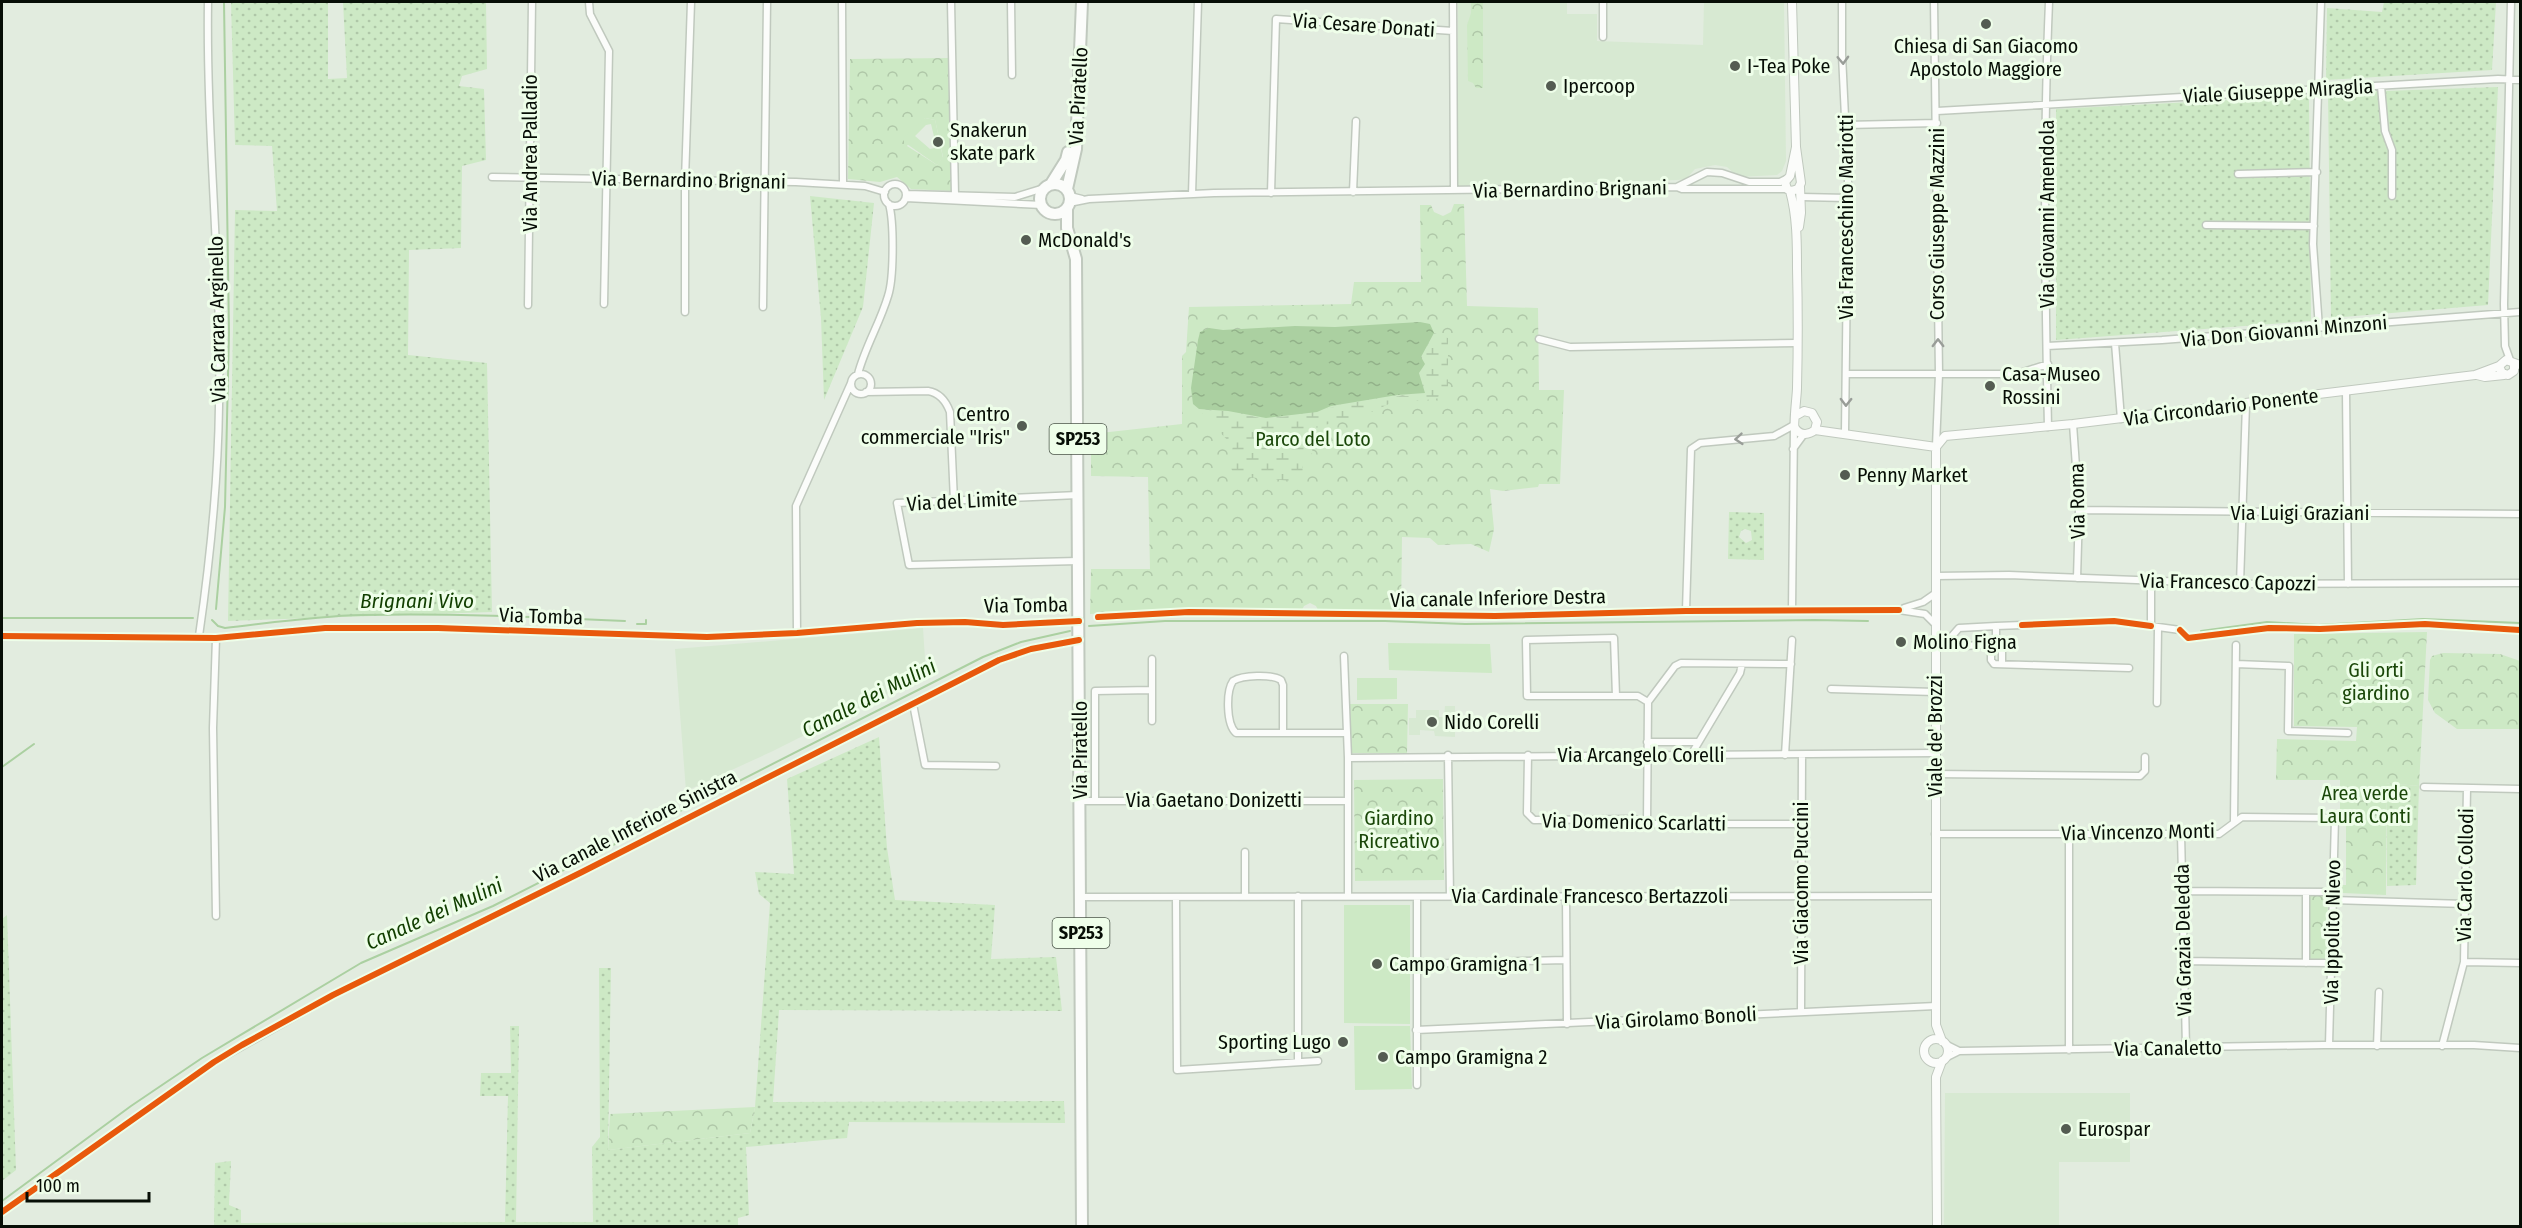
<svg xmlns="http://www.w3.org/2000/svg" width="2522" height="1228" font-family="'Fira Sans Condensed',sans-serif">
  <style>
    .built { fill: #d7e9d2 }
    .grass { fill: url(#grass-dots); fill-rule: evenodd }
    .forest { fill: url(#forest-crowns); fill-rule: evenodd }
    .wetland { fill: url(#wetland-marsh) }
    .pitch { fill: #cde9c5; fill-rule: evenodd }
    .water { fill: url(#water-ripples) }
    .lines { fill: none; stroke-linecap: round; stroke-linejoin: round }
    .stream { stroke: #abd0a1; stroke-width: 2 }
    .minor-casing { stroke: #c0c9be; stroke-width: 9 }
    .tertiary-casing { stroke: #c0c9be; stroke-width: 10 }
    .primary-casing { stroke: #c0c9be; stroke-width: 14 }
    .minor { stroke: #fbfcfa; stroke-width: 6 }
    .tertiary { stroke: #fbfcfa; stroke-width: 8 }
    .primary { stroke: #fbfcfa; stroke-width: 10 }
    .cycleway-casing { stroke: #eefee9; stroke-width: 10 }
    .cycleway { stroke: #e8590c; stroke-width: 6 }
    .oneway { stroke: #999d98 }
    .poi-dot { fill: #545c52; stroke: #eefee9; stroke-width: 2 }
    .labels { text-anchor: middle; stroke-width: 6; stroke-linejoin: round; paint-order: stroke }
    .shield { fill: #eefee9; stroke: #4c564a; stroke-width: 1.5 }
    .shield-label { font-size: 18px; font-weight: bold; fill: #070e06 }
    .street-label { font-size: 20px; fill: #070e06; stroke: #eefee9 }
    .poi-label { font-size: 20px; fill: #070e06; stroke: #eefee9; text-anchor: start }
    .park-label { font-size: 20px; fill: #1a4709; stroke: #eefee9 }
    .water-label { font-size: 21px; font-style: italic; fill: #113e00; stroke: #eefee9 }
  </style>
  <defs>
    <pattern id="grass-dots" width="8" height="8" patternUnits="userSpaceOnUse" patternTransform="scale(1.5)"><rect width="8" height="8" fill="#cde9c5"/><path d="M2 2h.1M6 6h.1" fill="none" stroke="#afc7a8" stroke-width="1.8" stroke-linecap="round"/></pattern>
    <pattern id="forest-crowns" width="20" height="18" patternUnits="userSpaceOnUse" patternTransform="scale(1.5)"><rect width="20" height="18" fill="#cde9c5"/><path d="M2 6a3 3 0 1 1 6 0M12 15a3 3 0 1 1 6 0" fill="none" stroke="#afc7a8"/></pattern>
    <pattern id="wetland-marsh" width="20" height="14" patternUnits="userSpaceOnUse" patternTransform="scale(1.5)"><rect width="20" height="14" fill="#cde9c5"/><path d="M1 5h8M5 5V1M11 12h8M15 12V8" fill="none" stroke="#afc7a8"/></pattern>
    <pattern id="water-ripples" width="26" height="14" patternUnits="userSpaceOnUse" patternTransform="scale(1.5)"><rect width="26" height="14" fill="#abd0a1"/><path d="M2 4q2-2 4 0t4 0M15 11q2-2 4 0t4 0" fill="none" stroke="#92b189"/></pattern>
  </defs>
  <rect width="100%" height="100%" fill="#e2ecdf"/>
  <!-- built -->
  <path class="built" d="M 1458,2 L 1567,2 L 1567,14 L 1597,14 L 1597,41 L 1703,45 L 1704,2 L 1784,2 L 1786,161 L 1782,171 L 1777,175 L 1738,177 L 1727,167 L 1715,165 L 1695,169 L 1686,179 L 1677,180 L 1458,186 Z
    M 923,628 L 926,674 L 773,751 L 686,791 L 675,649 Z
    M 1445,706 L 1455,706 L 1455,737 L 1435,736 L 1434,731 L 1420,730 L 1420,735 L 1409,735 L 1409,718 L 1416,718 L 1416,710 L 1439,710 L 1439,717 L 1444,717 Z
    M 1945,1093 L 2130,1093 L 2130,1162 L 2059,1162 L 2059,1226 L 1944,1226 Z"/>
  <!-- grass -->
  <path class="grass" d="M 231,2 L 328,2 L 328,79 L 347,78 L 343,2 L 486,2 L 487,69 L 462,76 L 459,86 L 484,89 L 486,160 L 462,166 L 461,248 L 409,250 L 408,355 L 487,363 L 492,612 L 228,621 L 235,210 L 277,211 L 272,146 L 235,145 Z
    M 2384,2 L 2496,2 L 2492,70 L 2326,80 L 2327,8 L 2382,12 Z
    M 2498,87 L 2488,305 L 2331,318 L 2328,93 Z
    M 2309,96 L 2311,321 L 2056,340 L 2056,109 Z
    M 810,196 L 874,203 L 863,307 L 824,400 L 821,318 Z
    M 1729,512 L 1764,513 L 1764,560 L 1728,559 ZM 1745,529 L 1751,531 L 1752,540 L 1746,543 L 1739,537 L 1741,531 Z
    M 879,737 L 887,848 L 895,900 L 995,905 L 991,959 L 1056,957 L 1062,1011 L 779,1010 L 773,1102 L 1064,1101 L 1065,1123 L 849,1122 L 847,1138 L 746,1147 L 749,1215 L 738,1218 L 738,1226 L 214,1226 L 215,1163 L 231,1161 L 229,1205 L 241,1210 L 241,1223 L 505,1222 L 508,1096 L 480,1096 L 481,1073 L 511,1073 L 510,1026 L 519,1026 L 516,1222 L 593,1222 L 592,1147 L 600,1137 L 599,968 L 611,968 L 608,1150 L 750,1133 L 755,1107 L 770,903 L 759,894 L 755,872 L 794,874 L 787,779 Z
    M 2386,783 L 2419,786 L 2416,885 L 2387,886 Z
    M 7,915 L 16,1170 L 2,1181 L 2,919 Z"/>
  <!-- forest -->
  <path class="forest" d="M 1471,2 L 1483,2 L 1483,88 L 1476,88 L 1473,83 L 1468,81 L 1467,25 L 1471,13 Z
    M 949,58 L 952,191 L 911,189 L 897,177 L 880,182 L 848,179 L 850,59 ZM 925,118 L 935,120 L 936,124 L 943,157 L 937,165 L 907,146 Z
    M 1454,204 L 1464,204 L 1467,306 L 1538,308 L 1539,390 L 1564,390 L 1560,484 L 1539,484 L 1538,487 L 1503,491 L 1490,489 L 1494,529 L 1489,552 L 1471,544 L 1438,545 L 1430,538 L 1402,537 L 1401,613 L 1319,612 L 1316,606 L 1310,603 L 1304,606 L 1301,612 L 1189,608 L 1090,614 L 1091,569 L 1150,569 L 1148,477 L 1091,476 L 1091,434 L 1182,424 L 1182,356 L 1186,352 L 1189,307 L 1351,304 L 1354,282 L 1421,282 L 1420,205 L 1431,205 L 1434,212 L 1443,216 L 1451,212 Z
    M 2427,632 L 2419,786 L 2386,783 L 2386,895 L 2343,893 L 2340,892 L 2341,885 L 2346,885 L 2346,816 L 2340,815 L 2340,780 L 2276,780 L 2277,739 L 2356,741 L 2357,727 L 2294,726 L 2294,634 Z
    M 2443,653 L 2500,654 L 2520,661 L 2520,729 L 2457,729 L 2435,713 L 2428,700 L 2430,660 L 2432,656 Z
    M 1350,704 L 1408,704 L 1407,753 L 1351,753 Z
    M 1443,779 L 1444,880 L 1355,881 L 1354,780 Z
    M 2308,894 L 2328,895 L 2327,960 L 2308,960 Z
    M 755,1107 L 750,1133 L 608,1150 L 610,1114 Z"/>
  <!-- wetland -->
  <path class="wetland" d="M 1434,333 L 1448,338 L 1448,388 L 1436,399 L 1391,403 L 1358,418 L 1314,427 L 1312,454 L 1303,458 L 1302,482 L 1236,476 L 1229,466 L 1233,446 L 1193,404 C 1203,412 1216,410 1228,411 C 1242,413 1256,419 1269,418 C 1317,415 1363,395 1411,396 L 1423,384 C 1416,363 1425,351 1434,333 Z"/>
  <!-- pitch -->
  <path class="pitch" d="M 925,118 L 935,120 L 936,124 L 943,158 L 937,165 L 904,142 L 904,137 ZM 931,124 L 936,145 L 934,148 L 930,149 L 915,136 L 926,125 Z
    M 1388,643 L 1490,644 L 1492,673 L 1389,670 Z
    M 1357,678 L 1397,678 L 1397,699 L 1357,700 Z
    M 1344,905 L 1410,905 L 1410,1024 L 1344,1023 Z
    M 1354,1026 L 1410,1026 L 1412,1089 L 1355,1090 Z"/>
  <!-- water -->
  <path class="water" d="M 1420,322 L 1430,324 L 1434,333 L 1421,357 L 1425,364 L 1419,373 L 1425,393 L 1397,395 L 1331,406 L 1317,412 L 1266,418 L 1228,411 L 1199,409 L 1193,404 L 1191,388 L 1198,340 L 1200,332 L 1209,328 L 1223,330 L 1295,326 L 1335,327 Z"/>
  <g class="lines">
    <!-- stream -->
    <path class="stream" d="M 216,609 L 225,507 L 229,332 L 224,2
      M 2,618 L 193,618
      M 212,620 L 218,626 L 225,628 C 270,623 315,616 361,615 C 449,613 537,617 625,621
      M 637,624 L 646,624 L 646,620
      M 1089,626 L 1165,621 L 1385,621 L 1465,624 L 1814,620 L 1868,621
      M 2201,631 L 2267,622 L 2318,625 L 2423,619 L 2520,623
      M 2,767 L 34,744
      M 2,1201 L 131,1106 L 202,1058 L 361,963 L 493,906 L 983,657 L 1021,642 L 1070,631"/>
    <!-- minor casing -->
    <g class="minor-casing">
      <path id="minor" d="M 589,2 L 590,14 L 609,51 L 604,304
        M 842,2 L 843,184
        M 951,2 L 955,195
        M 1011,2 L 1012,75
        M 1453,2 L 1454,190
        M 1842,2 L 1842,55 L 1848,179 L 1845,433
        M 1934,2 L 1939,374 L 1936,446
        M 1603,37 L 1603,2
        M 2381,86 L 2385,131 L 2392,150 L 2392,196
        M 1937,111 L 2498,79 L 2520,80
        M 1846,125 L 1937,123
        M 2238,174 L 2317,172
        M 492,177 L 796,182 L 865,186 L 885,192
        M884 195a11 11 0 1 1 22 0a11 11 0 1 1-22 0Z
        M 1677,187 L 1707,172 L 1722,173 L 1749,182 L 1780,182 L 1786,179
        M 1353,192 L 1356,121
        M 1271,193 L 1276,19 L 1453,31
        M 906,194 L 1015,197 L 1044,188
        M 1192,194 L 1198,2
        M 1070,196 L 1082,199
        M 1801,197 L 1848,198
        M 906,198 L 1042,205
        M 1069,203 L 1089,199 L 1214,193 L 1677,187 L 1682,189 L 1787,189
        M 2206,225 L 2314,226
        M 528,305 L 532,2
        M 763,307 L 767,2
        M 685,312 L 685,180 L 691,2
        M 2319,328 L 2313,244 L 2321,2
        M 1539,339 L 1570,347 L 1797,343
        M 2115,343 L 2121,419
        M 2047,346 L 2162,340 L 2520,312
        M 2510,360 L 2505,346 L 2504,304 L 2511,2
        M 858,374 C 865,347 880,323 888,296 C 894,278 894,222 889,204
        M 1846,374 L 2004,374 L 2020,373 L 2048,364
        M851 384a10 10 0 1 1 20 0a10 10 0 1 1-20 0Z
        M 2346,391 L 2348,584
        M 866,392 L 928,391 C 940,393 946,401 950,412 L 954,501
        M 2073,424 L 2079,510 L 2077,578
        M 2048,427 C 2045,286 2043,143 2049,2
        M 1793,449 L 1804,434
        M 1078,495 L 897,503 L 909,565 L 1078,561
        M 2079,510 L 2520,514
        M 1936,576 L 2009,575 L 2240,584 L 2520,583
        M 2151,580 L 2151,626 L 2180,630
        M 2240,584 L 2246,404
        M 1904,608 L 1923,602 L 1936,593
        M 1792,610 L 1794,426
        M 1686,611 L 1691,449 L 1700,443 L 1774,436 L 1794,425
        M 1495,616 L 1686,611 L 1899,610 L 1925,614 L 1936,625
        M 1996,626 L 2022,625
        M 797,633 L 796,506 L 851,383
        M 2,636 L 216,638 L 325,628 L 438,628 L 707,637 L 797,633 L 917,623 L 965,622 L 1003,625 L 1079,621
        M 199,636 C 210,560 218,483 219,406 C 222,271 206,136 208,2
        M 1936,641 L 1964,646 L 2000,644 L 2002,647 L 2002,664
        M 1951,645 L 1952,636 L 1959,628 L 1996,626 L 1996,644
        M 1991,645 L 1991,660 L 1994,664 L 2129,668
        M 1344,656 L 1348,758 L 1348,896
        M 1152,659 L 1152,721
        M 2236,664 L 2289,666 L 2288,731 L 2348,733
        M 1831,689 L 1935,692
        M 1616,696 L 1614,638 L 1526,640 L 1527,696 L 1638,696 L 1648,702
        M 2157,703 L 2158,628
        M 913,704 L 925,765 L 996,766
        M 1283,732 L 1283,685 L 1281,680 C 1271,674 1243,675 1233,681 C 1226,691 1226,724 1236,733 L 1346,733
        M 1647,742 L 1697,742
        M 1448,755 L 1450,896
        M 1528,755 L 1527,813 L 1534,820 L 1636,819 L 1647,824 L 1802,824
        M 1691,755 L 1740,673 L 1742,664
        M 1785,755 L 1792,640
        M 1348,758 L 1935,753
        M 1934,774 L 2140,776 L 2145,771 L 2145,757
        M 2424,787 L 2520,789
        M 1095,800 L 1095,691 L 1152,690
        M 1081,801 L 1348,801
        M 2234,821 L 2236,645
        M 1647,824 L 1648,702 L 1675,666 L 1681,663 L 1791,664
        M 1935,834 L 2219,834 L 2242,817 L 2335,818 L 2329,1045
        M 2181,834 L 2186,1047
        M 1245,852 L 1245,896
        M 2182,891 L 2333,892
        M 1566,896 L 1567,1024
        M 1081,897 L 1935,896
        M 1176,897 L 1177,1070 L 1318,1061
        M 1417,897 L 1417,1085
        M 2332,900 L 2465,904
        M 216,916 L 213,728 L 216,638
        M 2184,961 L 2331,963
        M 2464,962 L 2520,963
        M 2306,963 L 2306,892
        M 1416,964 L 1566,960
        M 1801,1011 L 1802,755
        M 1416,1030 L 1936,1006
        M 1945,1044 L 1959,1051
        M 2377,1046 L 2379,992
        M 2442,1046 L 2464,962 L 2467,788
        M 2069,1050 L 2069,833
        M 1945,1058 L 1959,1051 L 2324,1045 L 2474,1045 L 2520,1048
        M 214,1062 L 333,995 L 582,872 L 999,660 L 1031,649 L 1079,640
        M 1298,1062 L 1298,896"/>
    </g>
    <!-- tertiary casing -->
    <g class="tertiary-casing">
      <path id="tertiary" d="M 1792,2 L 1796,147 L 1801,183 L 1798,189 L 1791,191 L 1787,189 L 1785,182 L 1790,176 L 1796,147
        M 1790,191 C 1797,216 1797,243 1797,268 C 1798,308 1798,348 1797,388 C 1797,395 1793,425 1795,428 C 1800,436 1809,435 1815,430 L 1817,422 L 1812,413 L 1804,411 L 1797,415
        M 1799,227 L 1801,213 L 1800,187
        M 2499,366 L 2502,373 L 2508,375 L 2514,371 L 2514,364
        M 2499,366 L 2506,360 L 2520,365
        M 2477,375 L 2485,377 L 2504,375
        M 1815,430 L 1936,447
        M 1936,447 L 1936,1025 L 1942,1041
        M 1936,447 L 1945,436 L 2073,424 L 2475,375 L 2499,366
        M1924 1051a12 12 0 1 1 24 0a12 12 0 1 1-24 0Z
        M 1937,1226 L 1936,1077 L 1942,1061"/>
    </g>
    <!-- primary casing -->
    <g class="primary-casing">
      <path id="primary" d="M 1051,184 L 1066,160 L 1068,152
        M1040 199a15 15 0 1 1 30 0a15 15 0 1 1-30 0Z
        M 1067,189 L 1076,149 L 1082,2
        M 1067,208 L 1067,228 L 1076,259 L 1082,1226"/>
    </g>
    <!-- minor -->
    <use href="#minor" class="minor"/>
    <!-- tertiary -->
    <use href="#tertiary" class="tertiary"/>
    <!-- primary -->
    <use href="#primary" class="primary"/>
    <!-- cycleway casing -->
    <g class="cycleway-casing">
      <path id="cycleway" d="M 1098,617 L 1189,612 L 1495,616 L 1686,611 L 1899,610
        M 2022,625 L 2114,621 L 2151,626
        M 2180,630 L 2188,638 L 2269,628 L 2320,629 L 2425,624 L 2520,630
        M 2,636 L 216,638 L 325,628 L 438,628 L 707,637 L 797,633 L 917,623 L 965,622 L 1003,625 L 1079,621
        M 2,1212 L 214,1062 L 242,1045 L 333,995 L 582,872 L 999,660 L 1031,649 L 1079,640"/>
    </g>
    <!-- cycleway -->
    <use href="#cycleway" class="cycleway"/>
  </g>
  <!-- one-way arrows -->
  <defs><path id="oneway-chevron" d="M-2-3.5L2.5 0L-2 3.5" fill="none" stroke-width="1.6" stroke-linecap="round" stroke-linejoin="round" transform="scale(1.5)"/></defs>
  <g class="oneway">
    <use href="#oneway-chevron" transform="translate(1843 60) rotate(88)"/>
    <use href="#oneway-chevron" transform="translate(1938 343) rotate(-90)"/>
    <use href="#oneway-chevron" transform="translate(1846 402) rotate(91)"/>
    <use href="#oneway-chevron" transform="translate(1739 439) rotate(175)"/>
  </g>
  <!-- markers -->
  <g class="poi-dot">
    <circle cx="1986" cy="24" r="6"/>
    <circle cx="1735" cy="66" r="6"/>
    <circle cx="1551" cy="86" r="6"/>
    <circle cx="938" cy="142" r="6"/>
    <circle cx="1026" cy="240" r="6"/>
    <circle cx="1990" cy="386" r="6"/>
    <circle cx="1022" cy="426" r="6"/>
    <circle cx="1845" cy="475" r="6"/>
    <circle cx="1901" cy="642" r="6"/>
    <circle cx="1432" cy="722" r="6"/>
    <circle cx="1377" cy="964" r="6"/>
    <circle cx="1343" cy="1042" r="6"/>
    <circle cx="1383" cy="1057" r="6"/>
    <circle cx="2066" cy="1129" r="6"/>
  </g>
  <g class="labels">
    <!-- shield labels -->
    <g class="shield">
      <rect x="1049.5" y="424" width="57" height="30" rx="4.5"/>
      <rect x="1052.5" y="918" width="57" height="30" rx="4.5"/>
    </g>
    <g class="shield-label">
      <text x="1078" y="445">SP253</text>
      <text x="1081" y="939">SP253</text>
    </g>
    <!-- street labels -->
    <g class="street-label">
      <text transform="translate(1364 25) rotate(4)" y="7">Via Cesare Donati</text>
      <text transform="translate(2278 91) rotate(-3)" y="7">Viale Giuseppe Miraglia</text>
      <text transform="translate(1078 96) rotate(-87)" y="7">Via Piratello</text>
      <text transform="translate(530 153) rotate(-90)" y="7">Via Andrea Palladio</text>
      <text transform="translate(689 180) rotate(1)" y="7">Via Bernardino Brignani</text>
      <text transform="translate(1570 189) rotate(-1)" y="7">Via Bernardino Brignani</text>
      <text transform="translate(2047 214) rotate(-90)" y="7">Via Giovanni Amendola</text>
      <text transform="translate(1846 217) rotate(-90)" y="7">Via Franceschino Mariotti</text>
      <text transform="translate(1937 224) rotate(-90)" y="7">Corso Giuseppe Mazzini</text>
      <text transform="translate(217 319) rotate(-91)" y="7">Via Carrara Arginello</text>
      <text transform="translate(2284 331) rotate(-5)" y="7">Via Don Giovanni Minzoni</text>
      <text transform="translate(2221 407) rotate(-7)" y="7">Via Circondario Ponente</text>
      <text transform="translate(962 501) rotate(-3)" y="7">Via del Limite</text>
      <text transform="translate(2077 501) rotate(-91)" y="7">Via Roma</text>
      <text x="2300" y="520">Via Luigi Graziani</text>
      <text transform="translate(2228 582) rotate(1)" y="7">Via Francesco Capozzi</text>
      <text transform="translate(1498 598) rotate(-1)" y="7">Via canale Inferiore Destra</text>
      <text transform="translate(1026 605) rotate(-1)" y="7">Via Tomba</text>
      <text transform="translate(541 616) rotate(2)" y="7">Via Tomba</text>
      <text transform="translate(1935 736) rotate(-90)" y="7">Viale de' Brozzi</text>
      <text transform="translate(1080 750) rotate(-90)" y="7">Via Piratello</text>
      <text x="1641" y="762">Via Arcangelo Corelli</text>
      <text x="1214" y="807">Via Gaetano Donizetti</text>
      <text transform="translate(1634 822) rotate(1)" y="7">Via Domenico Scarlatti</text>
      <text transform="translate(635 826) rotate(-27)" y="7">Via canale Inferiore Sinistra</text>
      <text transform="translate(2138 832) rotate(-1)" y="7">Via Vincenzo Monti</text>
      <text transform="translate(2465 875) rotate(-89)" y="7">Via Carlo Collodi</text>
      <text transform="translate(1801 883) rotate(-90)" y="7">Via Giacomo Puccini</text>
      <text x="1590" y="903">Via Cardinale Francesco Bertazzoli</text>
      <text transform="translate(2332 932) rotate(-89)" y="7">Via Ippolito Nievo</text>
      <text transform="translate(2183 940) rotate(-91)" y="7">Via Grazia Deledda</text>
      <text transform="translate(1676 1018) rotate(-3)" y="7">Via Girolamo Bonoli</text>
      <text transform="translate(2168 1048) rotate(-1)" y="7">Via Canaletto</text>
    </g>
    <!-- poi labels -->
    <g class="poi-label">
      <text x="1986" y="53" text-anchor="middle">Chiesa di San Giacomo<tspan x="1986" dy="23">Apostolo Maggiore</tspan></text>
      <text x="1747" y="73">I-Tea Poke</text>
      <text x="1563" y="93">Ipercoop</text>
      <text x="950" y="137">Snakerun<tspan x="950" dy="23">skate park</tspan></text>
      <text x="1038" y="247">McDonald's</text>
      <text x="2002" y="381">Casa-Museo<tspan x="2002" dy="23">Rossini</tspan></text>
      <text x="1010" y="421" text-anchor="end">Centro<tspan x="1010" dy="23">commerciale "Iris"</tspan></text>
      <text x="1857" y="482">Penny Market</text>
      <text x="1913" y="649">Molino Figna</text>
      <text x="1444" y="729">Nido Corelli</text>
      <text x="1389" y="971">Campo Gramigna 1</text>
      <text x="1331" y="1049" text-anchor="end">Sporting Lugo</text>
      <text x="1395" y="1064">Campo Gramigna 2</text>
      <text x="2078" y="1136">Eurospar</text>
    </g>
    <!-- park labels -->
    <g class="park-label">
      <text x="1313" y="446">Parco del Loto</text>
      <text x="2376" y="677">Gli orti<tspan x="2376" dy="23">giardino</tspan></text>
      <text x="2365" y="800">Area verde<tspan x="2365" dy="23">Laura Conti</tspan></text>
      <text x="1399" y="825">Giardino<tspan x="1399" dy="23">Ricreativo</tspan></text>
    </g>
    <!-- water labels -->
    <g class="water-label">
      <text x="417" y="608">Brignani Vivo</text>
      <text transform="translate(869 698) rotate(-27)" y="7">Canale dei Mulini</text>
      <text transform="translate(434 914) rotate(-24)" y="7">Canale dei Mulini</text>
    </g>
  </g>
  <!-- border -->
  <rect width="2522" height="1228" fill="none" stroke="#070e06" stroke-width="6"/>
  <!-- scale -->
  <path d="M27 1192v9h122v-9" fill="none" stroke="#070e06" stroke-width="3"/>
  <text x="36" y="1192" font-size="18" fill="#070e06" stroke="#eefee9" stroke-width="4.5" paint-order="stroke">100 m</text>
</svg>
